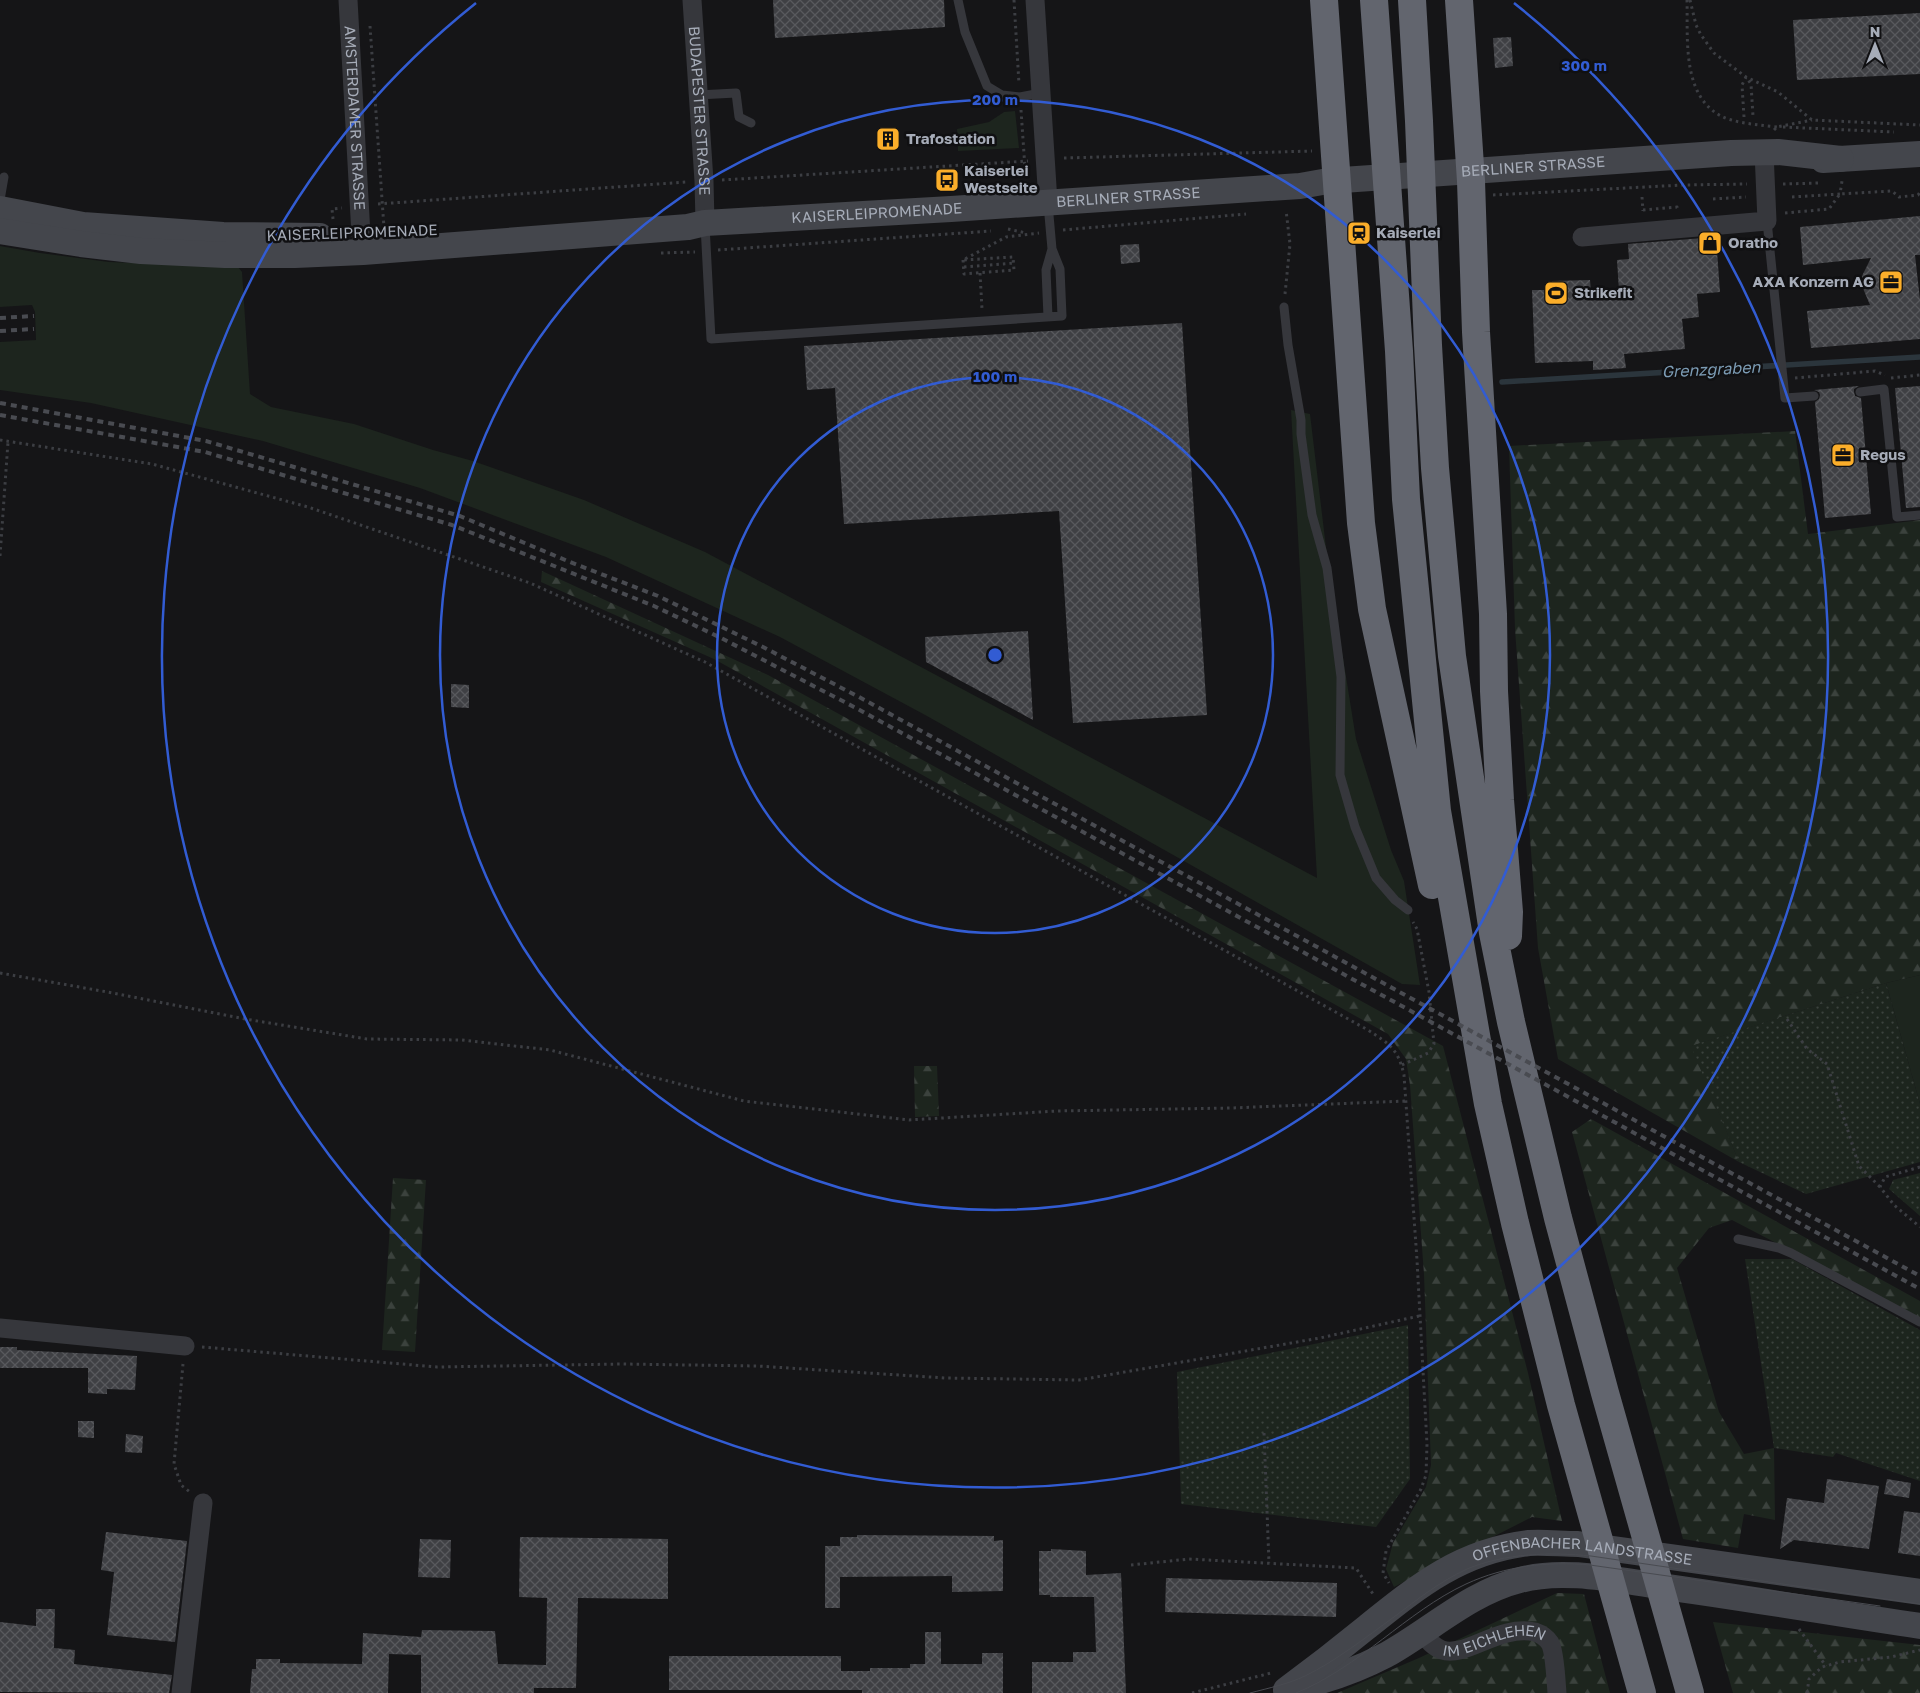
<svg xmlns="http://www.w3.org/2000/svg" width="1920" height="1693" font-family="'Golos Text',sans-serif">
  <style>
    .grass { fill: #1d251e }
    .forest { fill: url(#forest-firs) }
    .garden { fill: url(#garden-dots) }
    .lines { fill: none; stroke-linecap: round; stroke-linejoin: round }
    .stream { stroke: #2b353c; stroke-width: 5.5 }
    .building { fill: url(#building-cross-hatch) }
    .path { stroke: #3c3e43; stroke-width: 3; stroke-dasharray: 2.5 4; stroke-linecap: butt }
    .lane { stroke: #36373c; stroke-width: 9 }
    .street { stroke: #36373c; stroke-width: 19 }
    .secondary { stroke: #44464c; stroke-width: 26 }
    .highway { stroke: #62656e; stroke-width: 28 }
    .tram { stroke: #494b51; stroke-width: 1 }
    .rail { stroke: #494b51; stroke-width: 4; stroke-dasharray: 6 5; stroke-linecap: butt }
    .ring { fill: none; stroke: #325cd3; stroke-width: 2.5 }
    .labels { text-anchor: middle; stroke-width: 5; stroke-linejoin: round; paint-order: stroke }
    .street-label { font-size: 15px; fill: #a6acb8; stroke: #101012 }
    .poi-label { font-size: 15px; font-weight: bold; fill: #a6acb8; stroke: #101012; text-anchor: start }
    .water-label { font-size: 16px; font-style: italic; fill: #7c9cb5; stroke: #101012 }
    .centre { fill: #325cd3; stroke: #101012; stroke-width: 2.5 }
    .ring-label { font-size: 15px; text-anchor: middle; font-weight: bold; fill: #325cd3; stroke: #101012; stroke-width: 5; stroke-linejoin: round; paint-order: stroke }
  </style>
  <defs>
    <pattern id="forest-firs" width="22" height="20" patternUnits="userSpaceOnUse" patternTransform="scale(1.25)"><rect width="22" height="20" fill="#1d251e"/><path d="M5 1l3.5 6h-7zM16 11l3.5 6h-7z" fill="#3b423d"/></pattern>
    <pattern id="garden-dots" width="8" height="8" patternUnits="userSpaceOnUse" patternTransform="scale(1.25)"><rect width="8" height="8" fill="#1d251e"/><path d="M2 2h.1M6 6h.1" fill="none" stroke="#3b423d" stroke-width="1.8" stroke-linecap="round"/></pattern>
    <pattern id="building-cross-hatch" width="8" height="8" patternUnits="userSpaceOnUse" patternTransform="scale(1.25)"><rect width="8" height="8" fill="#3f4044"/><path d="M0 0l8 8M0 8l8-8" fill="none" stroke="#58595d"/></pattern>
  </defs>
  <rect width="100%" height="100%" fill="#151517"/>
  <!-- grass -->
  <path class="grass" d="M 1015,111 L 1019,148 L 958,151 L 957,129 L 989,122 L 1004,112 Z
    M 0,246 L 40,253 L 109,262 L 238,267 L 242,272 L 250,394 L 271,407 L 354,424 L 433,450 L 473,461 L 584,500 L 705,552 L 1317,878 L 1291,410 L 1310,414 L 1328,564 L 1356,739 L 1391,850 L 1404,881 L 1420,985 L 1402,984 L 927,716 L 780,637 L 606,557 L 420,488 L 263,441 L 91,403 L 0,390 L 0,342 L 36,340 L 35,312 L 32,305 L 0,307 Z
    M 1920,975 L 1920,1104 L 1886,983 Z"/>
  <!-- forest -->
  <path class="forest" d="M 1795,431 L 1808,534 L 1920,520 L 1920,975 L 1886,983 L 1692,1046 L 1739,1162 L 1558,1059 L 1538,948 L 1515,629 L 1509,446 Z
    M 542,571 L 768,675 L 1443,1046 L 1528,1373 L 1562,1521 L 1532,1517 L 1394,1587 L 1386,1569 L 1393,1543 L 1426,1487 L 1431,1465 L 1424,1274 L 1410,1085 L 1406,1059 L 1388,1034 L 714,659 L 541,582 Z
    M 914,1066 L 937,1066 L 939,1116 L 915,1117 Z
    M 1591,1119 L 1920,1301 L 1920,1318 L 1732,1220 L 1709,1228 L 1677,1268 L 1719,1412 L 1744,1454 L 1774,1448 L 1775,1520 L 1744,1514 L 1738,1548 L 1683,1539 L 1572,1132 Z
    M 393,1178 L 426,1180 L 415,1352 L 382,1350 Z
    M 1557,1593 L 1584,1594 L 1610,1693 L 1337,1693 L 1419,1658 Z
    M 1713,1622 L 1920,1645 L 1920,1693 L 1733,1693 Z"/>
  <!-- garden -->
  <path class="garden" d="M 1886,983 L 1920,1104 L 1920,1162 L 1806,1194 L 1739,1162 L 1691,1046 Z
    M 1920,1173 L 1920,1216 L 1889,1189 L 1893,1180 Z
    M 1745,1259 L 1792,1259 L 1920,1330 L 1920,1481 L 1836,1453 L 1833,1457 L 1774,1448 Z
    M 1408,1325 L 1410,1479 L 1376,1527 L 1181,1504 L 1177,1372 Z"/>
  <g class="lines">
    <!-- stream -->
    <path class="stream" d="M 1502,382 L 1920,357"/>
  </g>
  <!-- building -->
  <path class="building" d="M 773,0 L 944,0 L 945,27 L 775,38 Z
    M 1920,13 L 1920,74 L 1797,80 L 1793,20 Z
    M 1511,37 L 1513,66 L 1495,68 L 1493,38 Z
    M 1920,216 L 1920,255 L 1915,255 L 1920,300 L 1920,339 L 1811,348 L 1807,311 L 1870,305 L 1862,286 L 1861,278 L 1871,258 L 1803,265 L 1800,227 Z
    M 1716,237 L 1720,292 L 1697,294 L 1699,317 L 1682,319 L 1685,349 L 1624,354 L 1626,368 L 1593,370 L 1593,361 L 1535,363 L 1532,290 L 1552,290 L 1552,281 L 1590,280 L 1591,291 L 1619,291 L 1617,260 L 1629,259 L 1628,244 Z
    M 1139,244 L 1140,262 L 1121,264 L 1120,245 Z
    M 1182,323 L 1207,715 L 1073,723 L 1059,511 L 844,524 L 835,388 L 807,390 L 804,346 Z
    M 1859,386 L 1854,389 L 1854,392 L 1855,396 L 1861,398 L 1871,514 L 1825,518 L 1815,402 L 1819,399 L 1820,395 L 1819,392 L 1814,390 Z
    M 1920,386 L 1920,507 L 1906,508 L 1895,388 Z
    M 1028,631 L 1033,720 L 926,662 L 925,637 Z
    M 451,684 L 469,685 L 469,708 L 451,707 Z
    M 0,1347 L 17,1347 L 17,1350 L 137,1356 L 135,1390 L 107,1389 L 107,1394 L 88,1393 L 88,1368 L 0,1368 Z
    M 78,1421 L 94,1421 L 94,1438 L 78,1437 Z
    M 126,1434 L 143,1436 L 142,1453 L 125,1452 Z
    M 1827,1479 L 1879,1486 L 1869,1549 L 1794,1540 L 1780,1549 L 1787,1498 L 1824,1503 Z
    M 1887,1479 L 1911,1483 L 1909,1498 L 1884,1494 Z
    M 1904,1511 L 1920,1513 L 1920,1556 L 1898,1553 Z
    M 106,1532 L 187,1541 L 175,1642 L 107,1635 L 114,1572 L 101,1570 Z
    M 857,1535 L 994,1536 L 994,1541 L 1003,1540 L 1003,1591 L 952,1592 L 952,1576 L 840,1577 L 840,1608 L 825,1608 L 825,1546 L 840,1546 L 840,1537 L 857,1537 Z
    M 520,1537 L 668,1539 L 668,1599 L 578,1598 L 576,1688 L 534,1688 L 534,1693 L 421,1693 L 421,1655 L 389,1654 L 388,1693 L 250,1693 L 252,1669 L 256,1669 L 256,1659 L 280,1659 L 280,1663 L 362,1664 L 363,1633 L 421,1637 L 422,1630 L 495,1631 L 498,1664 L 546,1665 L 547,1598 L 519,1597 Z
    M 420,1539 L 451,1540 L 450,1578 L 418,1577 Z
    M 1051,1549 L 1086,1551 L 1086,1575 L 1121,1573 L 1126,1693 L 1032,1693 L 1032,1662 L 1073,1662 L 1073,1652 L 1096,1652 L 1094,1597 L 1050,1597 L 1050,1595 L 1039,1595 L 1039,1551 L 1051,1551 Z
    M 1166,1578 L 1337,1583 L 1336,1617 L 1165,1612 Z
    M 36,1609 L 55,1609 L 54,1648 L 75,1650 L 74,1664 L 172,1675 L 169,1693 L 0,1692 L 0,1622 L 36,1626 Z
    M 925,1632 L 941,1632 L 941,1664 L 982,1664 L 982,1653 L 1003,1653 L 1003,1693 L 862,1693 L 862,1690 L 669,1690 L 669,1656 L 841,1656 L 841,1671 L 870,1671 L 870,1668 L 910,1668 L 910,1664 L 925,1664 Z"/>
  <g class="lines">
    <!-- path -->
    <path class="path" d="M 1014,0 L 1019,84
      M 1687,0 C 1688,41 1681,102 1728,119 C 1744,124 1760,125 1777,127
      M 1690,0 L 1696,25 L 1701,35 L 1714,53 L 1746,77 L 1778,92 L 1812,120 L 1920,125
      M 370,26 L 384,228
      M 1021,110 L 1026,183
      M 1744,117 L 1742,85 L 1746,77 L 1751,84 L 1753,116
      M 1783,127 L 1894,132
      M 1774,130 L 1777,127 L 1812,120
      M 1064,158 L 1312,151
      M 722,180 L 1028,161
      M 1783,184 L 1819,183
      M 1493,195 L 1683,185 L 1747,184
      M 1642,197 L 1643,211
      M 1792,197 L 1840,194 L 1842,181
      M 1713,199 L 1746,197
      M 378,204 L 686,182
      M 1643,210 L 1677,207 L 1677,211
      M 1785,213 L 1829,209 L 1840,194 L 1892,191 L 1899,197 L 1918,195 L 1920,192
      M 333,219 L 332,209 L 342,208
      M 1008,229 L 1026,233
      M 1063,230 L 1246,214
      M 718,250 L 991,231
      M 661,253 L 695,252
      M 963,260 L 964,274 L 1014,270 L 1013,257 L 963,260 L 1006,237 L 1039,233
      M 964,267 L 1014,263
      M 980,273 L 982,309
      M 1285,294 L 1290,244 L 1286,210
      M 1795,378 L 1875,371 L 1885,375
      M 1891,378 L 1920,375
      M 0,440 L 152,464 L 308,507 L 530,583 L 705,662 L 1368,1030 C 1389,1044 1398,1048 1404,1075 L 1417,1260 L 1427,1444 L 1426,1475 L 1421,1489 L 1386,1551 L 1383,1573 L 1389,1583
      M 0,556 L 8,442
      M 0,973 L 113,993 L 245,1019 L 367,1039 L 462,1040 L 550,1050 L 744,1101 L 909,1120 L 1057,1111 L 1231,1108 L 1406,1101
      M 1787,1019 L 1807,1049 L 1827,1064 L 1859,1166 L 1880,1187
      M 1402,1065 L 1428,1053 L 1434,1044 L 1429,992 L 1417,929 L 1413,922
      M 1920,1167 L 1885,1177 L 1880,1187 L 1894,1205 L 1920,1227
      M 202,1347 L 437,1367 L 623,1364 L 757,1366 L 946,1378 L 1079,1380 L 1320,1338 L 1419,1316
      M 183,1364 L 174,1464 L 181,1485 L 190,1492
      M 1264,1433 L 1269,1563
      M 1131,1565 L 1189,1559 L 1356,1568 L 1373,1594
      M 1799,1629 L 1826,1666
      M 1192,1693 L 1271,1673
      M 1807,1693 L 1809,1679 L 1822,1667 L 1840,1662 L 1891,1657 L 1920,1650"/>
    <!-- lane -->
    <path class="lane" d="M 958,0 L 965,32 L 987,86 L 1002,95 L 1020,97 L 1041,93
      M 698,95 L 736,93 L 739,117 L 751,123
      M 0,200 L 4,177
      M 1767,221 L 1785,398 L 1814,396
      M 705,225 L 711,339 L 1062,316 L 1060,269 L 1052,249 L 1048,204
      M 1284,307 L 1288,345 L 1301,420 L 1301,434 L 1312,515 L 1327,568 L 1341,677 L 1340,775 L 1355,827 L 1376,878 L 1395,900 L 1408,910
      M 1048,317 L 1046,270 L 1052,249
      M 1860,392 L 1884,389 L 1897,517 L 1920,515
      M 1738,1239 L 1779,1248 L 1791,1253 L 1920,1322"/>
    <!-- street -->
    <g class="street">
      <path id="s1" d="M 348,0 L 361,235"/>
      <path id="s2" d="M 692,0 L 704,181 L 705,223"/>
      <path d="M 1035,0 L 1048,202"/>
      <path d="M 1582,237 L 1767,221 L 1764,152"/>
      <path d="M 0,1328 L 185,1346"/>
      <path id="s3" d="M 1421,1632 C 1427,1639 1433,1647 1442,1650 C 1466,1658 1499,1624 1535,1632 C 1541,1634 1546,1637 1550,1643 C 1555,1652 1556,1682 1557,1693"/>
      <path d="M 181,1693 L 203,1503"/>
    </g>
    <!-- secondary -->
    <g class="secondary">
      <path d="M 1823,160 L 1920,154"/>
      <path d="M 0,209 L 83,225 L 223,235 L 320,236"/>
      <path id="s4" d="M 0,231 L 81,244 L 141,251 L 225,255 L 295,255 L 363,252 L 688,227 L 705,223 L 951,209 L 1300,186 L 1328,181 L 1731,153 L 1778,152 L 1841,159"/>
      <path d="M 1301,1686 C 1328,1680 1361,1668 1386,1655 C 1431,1630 1469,1593 1520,1580 C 1563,1568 1616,1580 1659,1586 C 1746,1598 1833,1613 1920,1626"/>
      <path id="s5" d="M 1286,1690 C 1313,1670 1340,1649 1367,1627 C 1418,1586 1461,1551 1529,1543 C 1545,1542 1562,1544 1578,1544 L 1920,1592"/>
    </g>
    <!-- highway -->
    <path class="highway" d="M 1324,0 L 1361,523 L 1372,609 L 1432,885
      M 1374,0 L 1399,351 L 1406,499 L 1437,811 L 1488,1104 L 1515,1223 L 1561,1405 L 1642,1693
      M 1412,0 L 1419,121 L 1428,345 L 1435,468 L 1452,656 L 1493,933 L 1511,1022 L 1558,1218 L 1605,1393 L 1690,1693
      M 1459,0 L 1471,181 L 1476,332 L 1493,614 L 1494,691 L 1500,800 L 1509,912 L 1508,936"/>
    <!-- tram -->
    <path class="tram" d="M 1250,1693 C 1269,1688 1288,1684 1305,1676 C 1336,1661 1366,1637 1394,1617 C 1418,1599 1439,1582 1467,1569 C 1505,1553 1551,1552 1591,1556 L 1920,1604
      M 1296,1693 C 1360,1667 1406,1612 1466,1584 C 1505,1566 1548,1561 1590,1565 L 1880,1606"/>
    <!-- rail -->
    <path class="rail" d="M 0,318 L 34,316
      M 0,331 L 34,329
      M 0,403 L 206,441 L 460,516 L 570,562 L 658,596 L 763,647 L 859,697 L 1920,1276
      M 0,415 L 205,452 L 452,525 L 654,606 L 721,638 L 856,708 L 1920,1289"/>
  </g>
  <!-- distance rings -->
  <g class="ring">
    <circle cx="995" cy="655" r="278"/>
    <circle cx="995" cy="655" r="555"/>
    <path d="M1514 3A833 833 0 1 1 476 3"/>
  </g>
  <!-- icons -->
  <defs>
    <g id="building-square" transform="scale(1.25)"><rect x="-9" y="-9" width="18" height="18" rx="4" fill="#fbae2a" stroke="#101012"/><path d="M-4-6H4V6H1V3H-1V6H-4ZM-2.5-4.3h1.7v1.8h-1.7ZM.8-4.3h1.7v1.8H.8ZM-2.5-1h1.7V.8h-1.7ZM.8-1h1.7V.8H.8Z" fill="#111"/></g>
    <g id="bus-square" transform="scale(1.25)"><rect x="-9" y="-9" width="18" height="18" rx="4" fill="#fbae2a" stroke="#101012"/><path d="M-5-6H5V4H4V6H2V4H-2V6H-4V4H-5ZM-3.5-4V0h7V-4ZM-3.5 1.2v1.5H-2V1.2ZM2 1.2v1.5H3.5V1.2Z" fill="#111"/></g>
    <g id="station-square" transform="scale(1.25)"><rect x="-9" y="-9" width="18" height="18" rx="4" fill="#fbae2a" stroke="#101012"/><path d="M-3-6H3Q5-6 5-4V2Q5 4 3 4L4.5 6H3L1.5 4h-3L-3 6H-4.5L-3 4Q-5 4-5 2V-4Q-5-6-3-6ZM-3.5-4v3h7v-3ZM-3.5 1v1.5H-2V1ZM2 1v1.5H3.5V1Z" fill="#111"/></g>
    <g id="shop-square" transform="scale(1.25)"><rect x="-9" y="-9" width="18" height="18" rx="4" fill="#fbae2a" stroke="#101012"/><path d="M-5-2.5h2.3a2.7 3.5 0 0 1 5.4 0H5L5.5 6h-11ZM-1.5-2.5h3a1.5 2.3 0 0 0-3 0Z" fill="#111"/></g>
    <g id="office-square" transform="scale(1.25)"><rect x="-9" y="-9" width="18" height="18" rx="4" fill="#fbae2a" stroke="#101012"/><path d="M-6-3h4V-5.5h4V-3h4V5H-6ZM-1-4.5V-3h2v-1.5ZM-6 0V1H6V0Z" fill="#111"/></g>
    <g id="stadium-square" transform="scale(1.25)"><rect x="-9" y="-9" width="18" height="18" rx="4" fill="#fbae2a" stroke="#101012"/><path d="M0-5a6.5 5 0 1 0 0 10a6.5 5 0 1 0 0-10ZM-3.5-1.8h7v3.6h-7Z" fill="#111"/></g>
  </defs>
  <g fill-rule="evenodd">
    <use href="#building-square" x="888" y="139"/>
    <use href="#bus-square" x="947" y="180"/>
    <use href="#station-square" x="1359" y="233"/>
    <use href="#shop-square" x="1710" y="243"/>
    <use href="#office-square" x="1891" y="282"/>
    <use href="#stadium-square" x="1556" y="293"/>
    <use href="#office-square" x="1843" y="455"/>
  </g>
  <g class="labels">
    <!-- street labels -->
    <g class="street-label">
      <text dy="5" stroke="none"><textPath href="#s2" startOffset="111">BUDAPESTER STRASSE</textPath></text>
      <text dy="5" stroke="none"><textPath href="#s1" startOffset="118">AMSTERDAMER STRASSE</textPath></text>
      <text dy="5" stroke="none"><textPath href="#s4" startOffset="1538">BERLINER STRASSE</textPath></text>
      <text dy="5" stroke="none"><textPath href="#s4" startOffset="1132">BERLINER STRASSE</textPath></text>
      <text dy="5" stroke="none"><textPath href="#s4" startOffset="880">KAISERLEIPROMENADE</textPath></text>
      <text transform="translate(352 233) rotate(-2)" y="5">KAISERLEIPROMENADE</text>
      <text dy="5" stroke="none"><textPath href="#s5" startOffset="341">OFFENBACHER LANDSTRASSE</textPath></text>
      <text dy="5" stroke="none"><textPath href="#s3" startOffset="82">IM EICHLEHEN</textPath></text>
    </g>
    <!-- poi labels -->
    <g class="poi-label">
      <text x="906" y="144">Trafostation</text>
      <text x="964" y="176">Kaiserlei<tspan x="964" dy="17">Westseite</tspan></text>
      <text x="1376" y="238">Kaiserlei</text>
      <text x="1728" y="248">Oratho</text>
      <text x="1874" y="287" text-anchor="end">AXA Konzern AG</text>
      <text x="1574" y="298">Strikefit</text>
      <text x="1860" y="460">Regus</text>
    </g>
    <!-- water labels -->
    <g class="water-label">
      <text transform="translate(1711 369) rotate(-3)" y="6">Grenzgraben</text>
    </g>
  </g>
  <circle cx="995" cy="655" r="8" class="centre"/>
  <g class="ring-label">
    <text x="1584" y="71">300 m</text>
    <text x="995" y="105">200 m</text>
    <text x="995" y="382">100 m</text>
  </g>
  <!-- north arrow -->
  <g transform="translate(1875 45)" stroke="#101012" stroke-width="4" paint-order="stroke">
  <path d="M0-4L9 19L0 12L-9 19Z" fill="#a6acb8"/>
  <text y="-8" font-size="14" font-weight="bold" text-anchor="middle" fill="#a6acb8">N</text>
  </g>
</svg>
